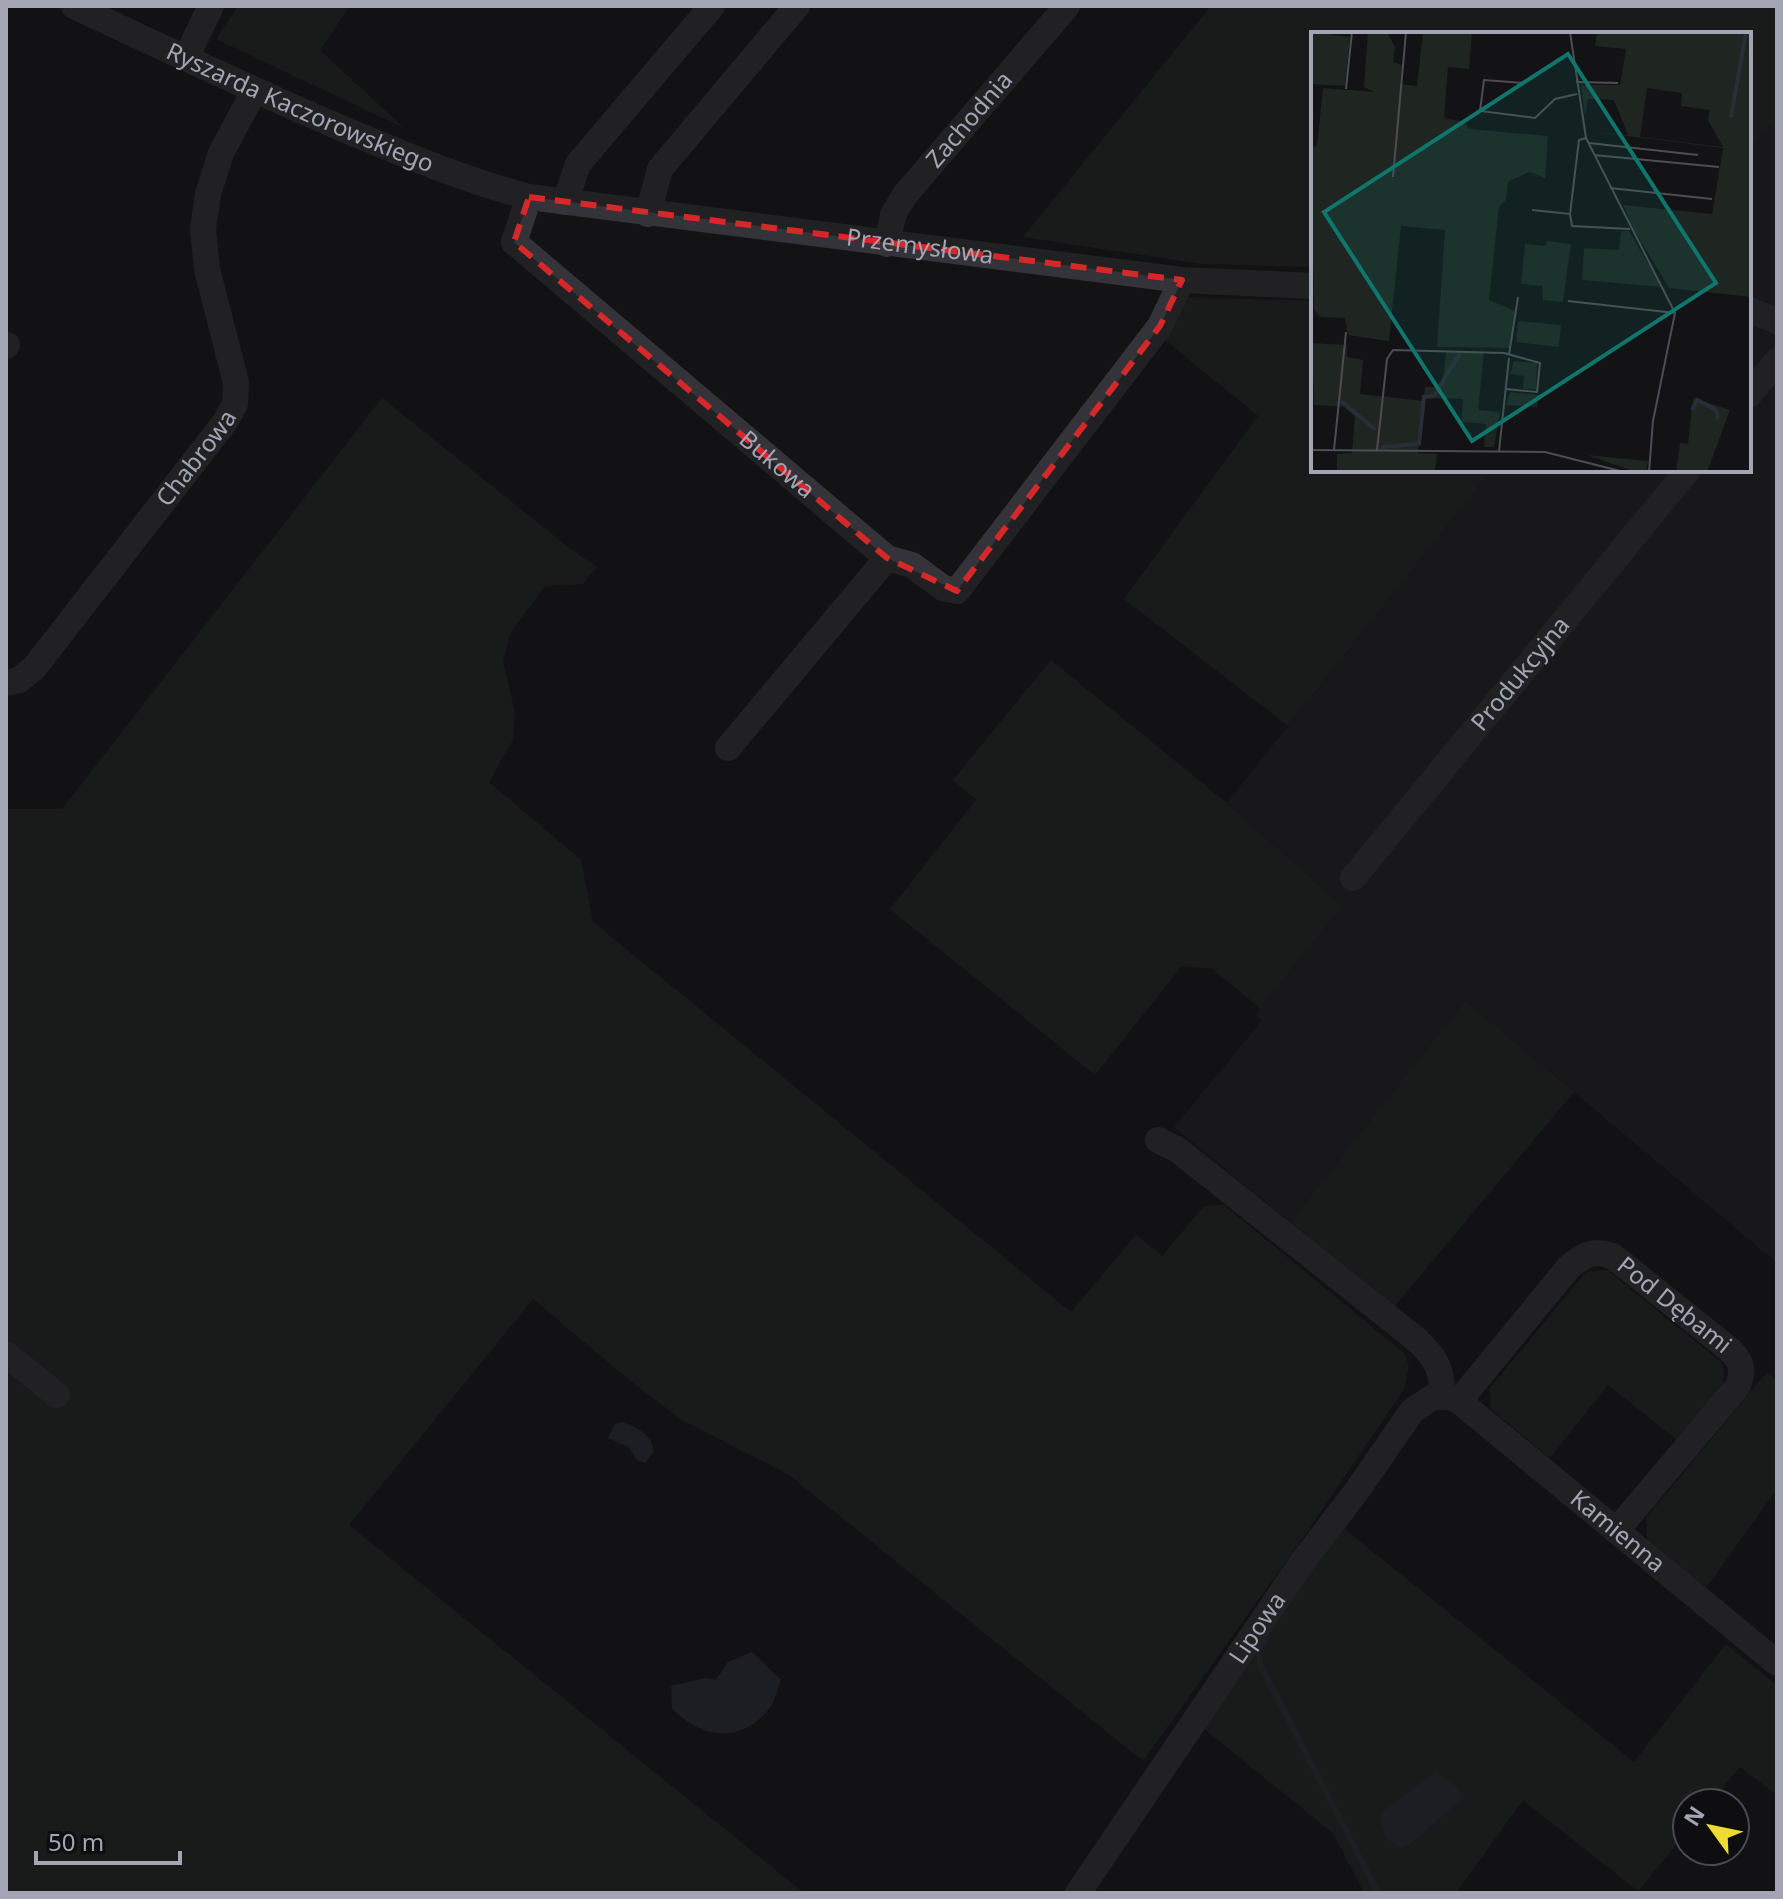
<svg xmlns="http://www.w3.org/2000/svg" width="1783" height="1899" font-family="'Noto Sans',sans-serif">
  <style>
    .built { fill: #1f1e21 }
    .green { fill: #1f2621 }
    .water { fill: #292d37 }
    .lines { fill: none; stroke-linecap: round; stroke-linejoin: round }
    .stream { stroke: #292d37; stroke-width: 6 }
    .minor { stroke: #343339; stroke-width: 26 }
    .marked { fill: none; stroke: #d62828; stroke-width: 6; stroke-dasharray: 16 10; stroke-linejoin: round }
    .labels { text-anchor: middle; stroke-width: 6; stroke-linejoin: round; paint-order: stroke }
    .street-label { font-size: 24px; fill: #a4a5b4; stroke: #0e0d0f }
    .inset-river { fill: none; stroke: #292d37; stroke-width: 4 }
    .inset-road { fill: none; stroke: #4d4d54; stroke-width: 2 }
    .view { fill: #0f766e; fill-opacity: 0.15; stroke: #0f766e; stroke-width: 4 }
    .inset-edge { fill: none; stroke: #a4a5b4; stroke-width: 4 }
  </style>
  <rect width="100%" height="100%" fill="#131214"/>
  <!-- built -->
  <path class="built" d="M 1777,117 L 1777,1263 L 1465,1000 L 1290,1222 L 1174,1127 L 1262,1021 L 1256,1015 L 1260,1008 L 1343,906 L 1227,803 L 1492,470 L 1749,470 L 1749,151 Z"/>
  <!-- green -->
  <path class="green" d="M 238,6 L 350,6 L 320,50 L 404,128 L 216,39 Z
    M 1211,6 L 1777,6 L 1777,117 L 1749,151 L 1749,34 L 1313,34 L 1313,267 L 1202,264 L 1023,237 Z
    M 1188,297 L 1313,301 L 1313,470 L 1492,470 L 1288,726 L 1124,599 L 1258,416 L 1164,339 Z
    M 382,398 L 568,547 L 597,567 L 583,584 L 545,586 L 511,632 L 503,660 L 515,713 L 513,740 L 489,782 L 581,860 L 593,922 L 1071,1312 L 1136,1235 L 1162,1256 L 1204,1206 L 1224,1205 L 1404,1353 L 1409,1365 L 1404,1389 L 1307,1532 L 1143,1761 L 789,1475 L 682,1420 L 633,1383 L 533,1299 L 349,1525 L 804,1893 L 6,1893 L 6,809 L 62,809 Z
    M 1051,660 L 1227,803 L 1343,906 L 1260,1008 L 1212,969 L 1182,966 L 1095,1075 L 890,909 L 976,800 L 953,780 Z
    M 1465,1000 L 1574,1092 L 1394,1307 L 1290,1222 Z
    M 1607,1270 L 1723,1364 L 1723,1385 L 1678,1441 L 1608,1385 L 1550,1458 L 1491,1409 L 1489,1389 L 1586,1272 Z
    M 1767,1372 L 1777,1381 L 1777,1489 L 1706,1588 L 1647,1539 L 1646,1518 Z
    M 1340,1525 L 1634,1762 L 1726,1644 L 1777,1686 L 1777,1795 L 1740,1767 L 1710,1803 L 1687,1803 L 1687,1832 L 1638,1891 L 1523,1800 L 1456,1893 L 1364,1893 L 1334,1834 L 1204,1729 Z"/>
  <!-- water -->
  <path class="water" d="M 623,1422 C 638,1428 651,1434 654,1451 L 645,1463 L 637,1460 L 628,1447 L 608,1438 L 615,1424 Z
    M 752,1652 L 781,1680 C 777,1689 775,1702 769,1709 C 741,1744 700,1739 672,1708 L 671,1686 L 706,1678 L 716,1680 L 728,1662 Z
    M 1436,1772 L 1458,1788 L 1463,1798 L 1409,1845 L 1402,1848 C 1385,1842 1380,1829 1382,1812 Z"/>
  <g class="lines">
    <!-- stream -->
    <path class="stream" d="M 1267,1637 L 1259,1650 L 1260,1664 L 1378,1893"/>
    <!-- minor -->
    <g class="minor">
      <path id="s1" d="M 74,6 C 163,48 251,89 341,128 C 403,154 464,180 529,197 L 1182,280 L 1313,286"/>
      <path d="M 186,58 L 211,6"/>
      <path id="s2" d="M 529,197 L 514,242 L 887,558 L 728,748"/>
      <path d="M 565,202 L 578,164 L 712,6"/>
      <path d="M 648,214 L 660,169 L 797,6"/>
      <path id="s3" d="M 887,244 L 893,215 L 904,196 L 1067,6"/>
      <path d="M 1749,310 L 1777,321"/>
      <path d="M 6,346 L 7,345"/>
      <path d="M 1749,395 L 1777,361"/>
      <path d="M 887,558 L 912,565 L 943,588 L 957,591 L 1160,326 L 1182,280"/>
      <path id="s4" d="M 6,683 L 19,680 L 34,668 L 225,422 L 235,404 L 236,383 L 207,269 L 203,229 L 208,194 L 221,153 L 254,91"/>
      <path id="s5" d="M 1353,878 L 1688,470"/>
      <path d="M 1158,1140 L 1178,1150 L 1417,1340 C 1435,1357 1444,1371 1441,1396"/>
      <path d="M 6,1354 L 57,1395"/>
      <path id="s6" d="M 1459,1401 L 1569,1267 C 1584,1254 1596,1249 1614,1257 L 1730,1350 C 1742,1362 1744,1369 1738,1386 L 1616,1531"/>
      <path id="s7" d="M 1078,1893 L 1303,1561 L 1356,1492 L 1412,1411 L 1433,1397 L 1450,1397 L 1459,1401 L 1777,1663"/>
    </g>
  </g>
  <!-- marked area -->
  <path d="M0 0H1783V1899H0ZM 529,197 L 1182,280 L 1160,326 L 957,591 L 887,558 L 514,242 Z" fill="#131214" fill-opacity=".55" fill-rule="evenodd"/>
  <path class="marked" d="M 529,197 L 1182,280 L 1160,326 L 957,591 L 887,558 L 514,242 Z"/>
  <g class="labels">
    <!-- street labels -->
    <g class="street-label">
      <text dy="8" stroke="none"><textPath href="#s1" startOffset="248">Ryszarda Kaczorowskiego</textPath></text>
      <text dy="8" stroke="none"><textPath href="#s3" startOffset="152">Zachodnia</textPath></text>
      <text dy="8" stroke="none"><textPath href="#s1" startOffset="888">Przemysłowa</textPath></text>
      <text dy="8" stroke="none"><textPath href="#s4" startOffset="298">Chabrowa</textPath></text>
      <text dy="8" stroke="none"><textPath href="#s2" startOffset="392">Bukowa</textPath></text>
      <text dy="8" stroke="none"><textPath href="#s5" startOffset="264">Produkcyjna</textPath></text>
      <text dy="8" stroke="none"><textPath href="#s6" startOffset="300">Pod Dębami</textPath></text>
      <text dy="8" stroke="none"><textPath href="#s7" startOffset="844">Kamienna</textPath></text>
      <text dy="8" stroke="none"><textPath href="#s7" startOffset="320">Lipowa</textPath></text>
    </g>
  </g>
  <!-- overview -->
  <g transform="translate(1311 32)">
    <rect width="440" height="440" fill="#131214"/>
    <path d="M 0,0 L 39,5 L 34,54 L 0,52 ZM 57,0 L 76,0 L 84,15 L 82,30 L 91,33 L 89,52 L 106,54 L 112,0 L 161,0 L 158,37 L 137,35 L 133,86 L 153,90 L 158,97 L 237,104 L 234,146 L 218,140 L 197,150 L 195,168 L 188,175 L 178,268 L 204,279 L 199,316 L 126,315 L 134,198 L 90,194 L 78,309 L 37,303 L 34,286 L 10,285 L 3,278 L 0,115 L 6,114 L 12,56 L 64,60 L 53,55 ZM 286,0 L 440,0 L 440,265 L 358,256 L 323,198 L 312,173 L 401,182 L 412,116 L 276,99 L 317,103 L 303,68 L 277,67 L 274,84 L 270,53 L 309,53 L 315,17 L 284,14 ZM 336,56 L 371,61 L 370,74 L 398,78 L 397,88 L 412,115 L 329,105 ZM 310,199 L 318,199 L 351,255 L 271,248 L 273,216 L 308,218 ZM 236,209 L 260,212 L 252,270 L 232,268 L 231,254 L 210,252 L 214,212 L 235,214 ZM 207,289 L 250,293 L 248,315 L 205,310 ZM 1,311 L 36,313 L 36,325 L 52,328 L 49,362 L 112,369 L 107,421 L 126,422 L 124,440 L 26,440 L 26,422 L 41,421 L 44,385 L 33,375 L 3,373 ZM 135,320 L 173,321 L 167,378 L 189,380 L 183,415 L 173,415 L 175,392 L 150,390 L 152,367 L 113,366 L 114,355 L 128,355 L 132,346 ZM 203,329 L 226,331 L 225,357 L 212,357 L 213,344 L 199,342 ZM 199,360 L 228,363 L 226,375 L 195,373 ZM 382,366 L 419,378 L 396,440 L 365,440 L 369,411 L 377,412 ZM 276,423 L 337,429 L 335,440 L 325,440 Z" fill="#1f2621" fill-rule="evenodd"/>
    <path class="inset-river" d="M 420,85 L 435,0M 30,369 L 65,398M 381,378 L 386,368 L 405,378 L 407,387M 70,415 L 108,412 L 113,365 L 123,364 L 149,321"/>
    <path class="inset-road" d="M 259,0 L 275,106 L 364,281 L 342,389 L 338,440M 265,50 L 307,51M 213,51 L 173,48 L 169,79 L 224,86 L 244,67 L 266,62M 35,57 L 41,0M 278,111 L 387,123M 283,123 L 408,135M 82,145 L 95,0M 299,156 L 401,167M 221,178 L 259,182 L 268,108 L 275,106M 259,182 L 261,194 L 319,197M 257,269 L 364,281M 198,323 L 207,265M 0,418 L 234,420 L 313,440M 23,418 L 35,300M 66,418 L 76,327 L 82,318 L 193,321 L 229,331 L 226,360 L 195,357M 188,419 L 198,326"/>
    <path class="view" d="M 257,22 L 405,251 L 161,409 L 13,180 Z"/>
    <rect width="440" height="440" class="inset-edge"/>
  </g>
  <!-- border -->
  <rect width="1783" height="1899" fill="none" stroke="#a4a5b4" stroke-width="16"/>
  <!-- north arrow -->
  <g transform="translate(1711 1827) rotate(303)"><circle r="38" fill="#0e0d0f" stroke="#4a4a51" stroke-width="2"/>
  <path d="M0-6L14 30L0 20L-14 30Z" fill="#eddb31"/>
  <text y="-12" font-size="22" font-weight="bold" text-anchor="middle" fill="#a4a5b4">N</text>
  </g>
  <!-- scale -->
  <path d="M36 1851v12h144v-12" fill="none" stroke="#a4a5b4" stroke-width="4"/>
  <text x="48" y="1851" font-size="24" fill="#a4a5b4" stroke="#0e0d0f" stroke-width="6" paint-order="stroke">50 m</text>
</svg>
